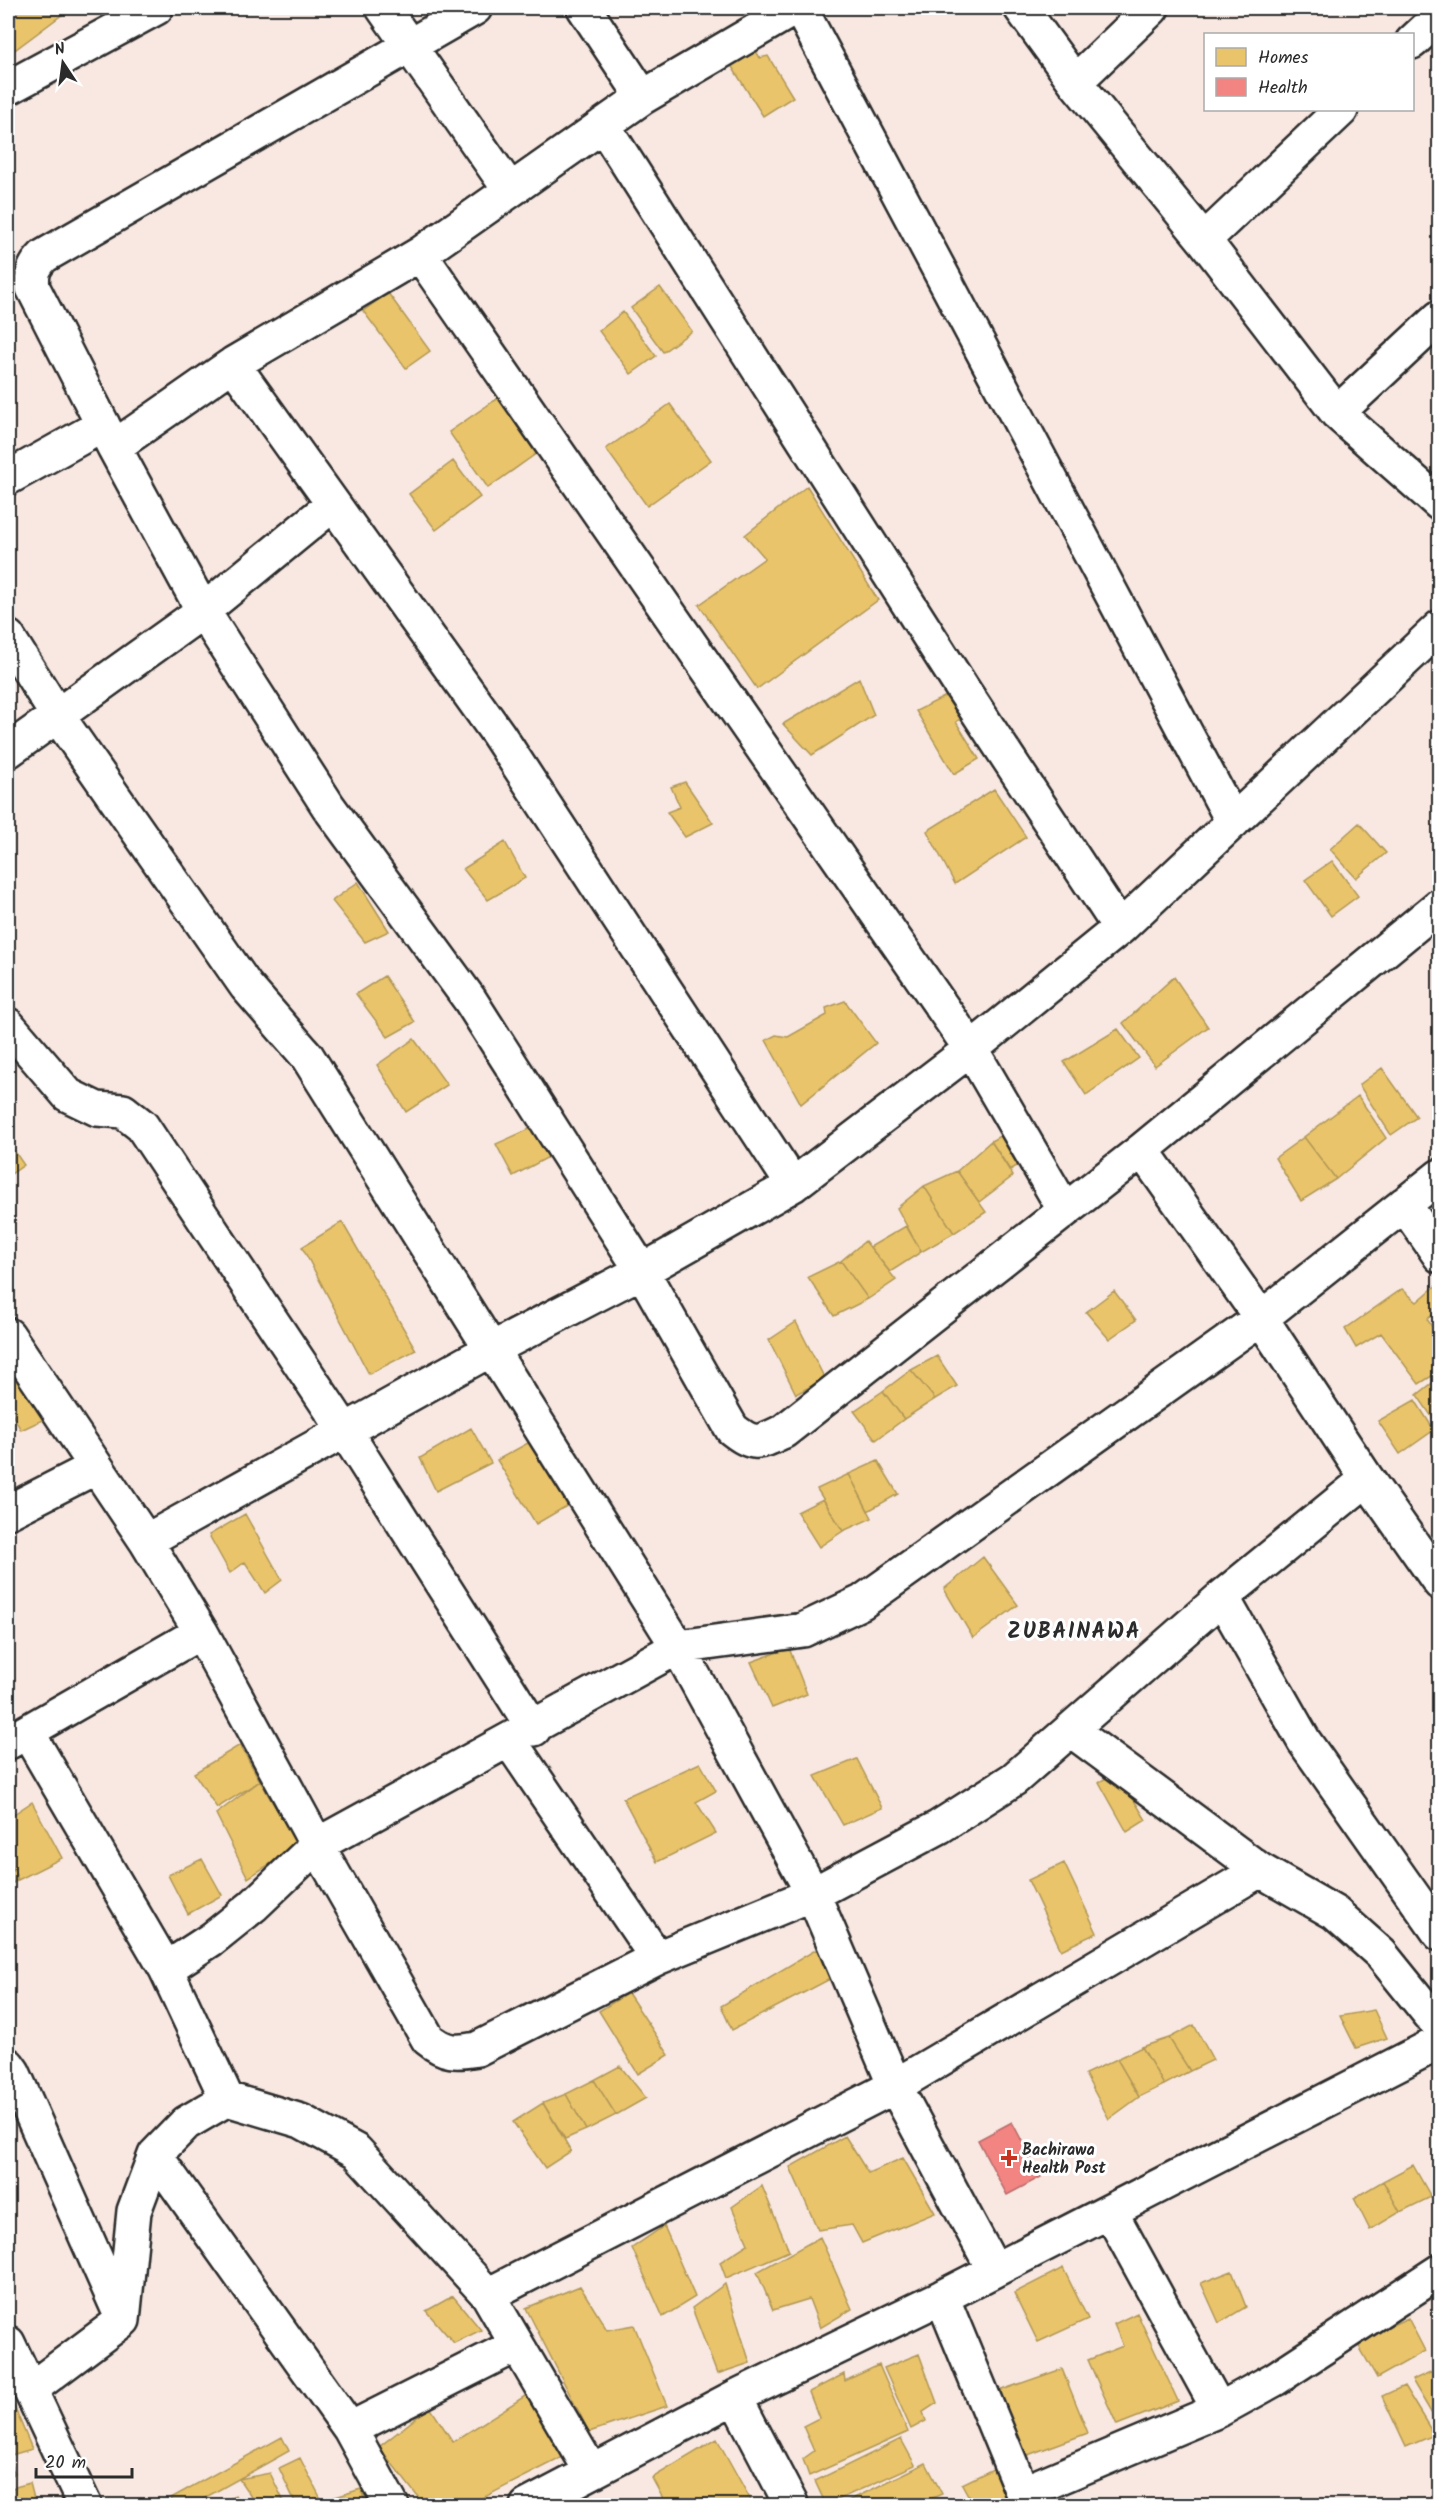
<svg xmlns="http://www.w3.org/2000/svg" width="1447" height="2513" font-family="Kalam,sans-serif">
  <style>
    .homes { fill: #e9c46a; stroke: #b09657; stroke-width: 1.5 }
    .health { fill: #f28482; stroke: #b66968; stroke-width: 1.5 }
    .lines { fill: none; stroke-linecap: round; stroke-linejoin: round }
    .minor-casing { stroke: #2b2b2b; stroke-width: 38 }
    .minor { stroke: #fff; stroke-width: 33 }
    .poi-dot { fill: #c8321e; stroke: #fff; stroke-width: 2 }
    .labels { text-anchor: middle; stroke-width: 6; stroke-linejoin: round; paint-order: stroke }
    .poi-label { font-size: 16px; font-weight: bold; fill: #2b2b2b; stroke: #fff; text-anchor: start }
    .district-label { font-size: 22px; font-weight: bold; letter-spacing: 1.5px; fill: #2b2b2b; stroke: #fff }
  </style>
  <rect width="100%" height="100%" fill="#f8e8e1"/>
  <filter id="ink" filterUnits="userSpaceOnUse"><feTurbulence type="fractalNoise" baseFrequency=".0167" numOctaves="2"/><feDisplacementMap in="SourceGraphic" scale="12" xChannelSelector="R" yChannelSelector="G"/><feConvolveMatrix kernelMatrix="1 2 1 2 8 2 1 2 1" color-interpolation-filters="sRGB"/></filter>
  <g filter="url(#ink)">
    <!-- homes -->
    <path class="homes" d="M 8,8 L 66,8 L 67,11 L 8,55 Z
      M 753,46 L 760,58 L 768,56 L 793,97 L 763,116 L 729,62 Z
      M 660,287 L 692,331 L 663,352 L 631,308 Z
      M 388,293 L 430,351 L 406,368 L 363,311 Z
      M 623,312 L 656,356 L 631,374 L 599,331 Z
      M 498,398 L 537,453 L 488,488 L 449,432 Z
      M 670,404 L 711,460 L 647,506 L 606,449 Z
      M 453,461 L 480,497 L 436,530 L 409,494 Z
      M 807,486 L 878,600 L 757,689 L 699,605 L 765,558 L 745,535 Z
      M 859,678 L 874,715 L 812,755 L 783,724 Z
      M 954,692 L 967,714 L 956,722 L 979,759 L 954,774 L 916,711 Z
      M 685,782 L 713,823 L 685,837 L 667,812 L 680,807 L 671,787 Z
      M 994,789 L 1026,837 L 955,884 L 927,831 Z
      M 1359,823 L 1386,853 L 1356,878 L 1330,849 Z
      M 505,842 L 525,878 L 488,900 L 463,869 Z
      M 1332,861 L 1358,896 L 1331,916 L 1305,880 Z
      M 358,882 L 389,931 L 365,942 L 332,901 Z
      M 384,976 L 415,1022 L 388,1037 L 356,994 Z
      M 1174,977 L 1208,1027 L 1155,1066 L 1123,1023 Z
      M 845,1001 L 876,1043 L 801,1104 L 766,1040 L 776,1035 L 788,1037 L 827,1015 L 826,1008 Z
      M 1118,1029 L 1139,1058 L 1086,1095 L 1064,1062 Z
      M 414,1039 L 447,1085 L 406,1112 L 377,1065 Z
      M 1382,1068 L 1417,1117 L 1391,1135 L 1359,1085 Z
      M 1358,1096 L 1386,1138 L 1336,1179 L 1304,1137 Z
      M 539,1125 L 556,1153 L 513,1176 L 496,1144 Z
      M 1010,1130 L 1029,1159 L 1010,1170 L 991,1141 Z
      M 1304,1137 L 1336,1179 L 1301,1201 L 1275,1158 Z
      M 991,1141 L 1013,1176 L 979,1202 L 957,1171 Z
      M 8,1142 L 24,1165 L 8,1176 Z
      M 957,1171 L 986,1212 L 954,1233 L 924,1186 Z
      M 924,1186 L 954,1233 L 921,1252 L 897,1208 Z
      M 342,1222 L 416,1350 L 369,1374 L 302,1247 Z
      M 906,1226 L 921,1252 L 890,1272 L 870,1247 Z
      M 865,1241 L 896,1280 L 868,1299 L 841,1261 Z
      M 841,1261 L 868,1299 L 834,1316 L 808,1277 Z
      M 1439,1283 L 1440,1310 L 1427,1319 L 1440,1339 L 1440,1371 L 1419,1384 L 1381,1333 L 1356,1348 L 1345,1329 L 1402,1289 L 1417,1302 Z
      M 1114,1291 L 1136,1320 L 1109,1339 L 1086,1312 Z
      M 796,1322 L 825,1379 L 796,1394 L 769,1340 Z
      M 8,1353 L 51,1416 L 21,1430 L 8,1407 Z
      M 937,1356 L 957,1386 L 935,1399 L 911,1370 Z
      M 911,1370 L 935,1399 L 904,1419 L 883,1391 Z
      M 1440,1377 L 1440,1423 L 1437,1424 L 1417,1395 Z
      M 883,1391 L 904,1419 L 876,1440 L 854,1411 Z
      M 1415,1400 L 1434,1430 L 1400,1454 L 1378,1421 Z
      M 471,1428 L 491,1463 L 436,1491 L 420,1458 Z
      M 537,1438 L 577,1500 L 536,1524 L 497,1460 Z
      M 878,1461 L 898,1494 L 868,1511 L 849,1474 Z
      M 849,1474 L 872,1518 L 843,1531 L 817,1489 Z
      M 823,1499 L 843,1531 L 819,1547 L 797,1512 Z
      M 245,1514 L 282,1580 L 265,1593 L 245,1562 L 230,1573 L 209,1535 Z
      M 983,1557 L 1018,1605 L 973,1638 L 944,1589 Z
      M 789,1648 L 807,1694 L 772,1708 L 751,1662 Z
      M 240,1745 L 260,1781 L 217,1808 L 194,1773 Z
      M 857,1759 L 882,1808 L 843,1825 L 815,1776 Z
      M 700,1763 L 716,1791 L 696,1802 L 716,1833 L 657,1862 L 623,1798 Z
      M 1117,1772 L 1146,1820 L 1127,1832 L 1099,1782 Z
      M 260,1781 L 298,1846 L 248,1878 L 216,1814 Z
      M 32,1802 L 62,1858 L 18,1880 L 8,1857 L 8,1818 Z
      M 8,1857 L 18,1880 L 8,1886 Z
      M 202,1859 L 222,1895 L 188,1914 L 168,1875 Z
      M 1064,1863 L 1097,1933 L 1061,1950 L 1028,1880 Z
      M 817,1949 L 834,1977 L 732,2030 L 721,2006 Z
      M 628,1993 L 669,2055 L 638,2074 L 599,2011 Z
      M 1374,2010 L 1387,2038 L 1356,2048 L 1340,2016 Z
      M 1194,2025 L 1213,2060 L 1190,2071 L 1169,2038 Z
      M 1169,2038 L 1190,2071 L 1164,2085 L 1142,2047 Z
      M 1142,2047 L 1164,2085 L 1139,2097 L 1117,2059 Z
      M 1117,2059 L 1139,2097 L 1109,2119 L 1085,2074 Z
      M 620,2066 L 646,2098 L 616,2115 L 594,2080 Z
      M 594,2080 L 616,2115 L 586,2130 L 566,2094 Z
      M 566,2094 L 586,2130 L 565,2139 L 543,2103 Z
      M 543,2103 L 571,2151 L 545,2168 L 513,2122 Z
      M 845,2136 L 868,2173 L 903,2158 L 935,2213 L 862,2243 L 852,2225 L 818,2230 L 790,2167 Z
      M 1413,2165 L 1431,2197 L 1400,2212 L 1383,2181 Z
      M 1383,2181 L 1400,2212 L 1370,2230 L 1354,2198 Z
      M 762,2186 L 789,2251 L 726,2278 L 720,2262 L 748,2244 L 732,2207 Z
      M 664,2226 L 695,2297 L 663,2317 L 632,2248 Z
      M 820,2237 L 852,2309 L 820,2328 L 809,2299 L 773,2310 L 757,2272 Z
      M 1063,2268 L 1088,2319 L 1038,2342 L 1014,2293 Z
      M 1232,2271 L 1246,2307 L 1219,2323 L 1201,2283 Z
      M 725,2284 L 750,2363 L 717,2374 L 692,2308 Z
      M 580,2286 L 607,2330 L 634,2325 L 667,2406 L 589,2432 L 526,2308 Z
      M 453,2296 L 481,2330 L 454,2343 L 426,2311 Z
      M 1137,2313 L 1178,2401 L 1117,2425 L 1088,2360 L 1123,2346 L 1114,2324 Z
      M 1408,2318 L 1425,2351 L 1377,2378 L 1356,2341 Z
      M 919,2354 L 937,2403 L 923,2412 L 926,2421 L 911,2429 L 884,2368 Z
      M 879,2365 L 908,2432 L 809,2476 L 803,2459 L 814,2451 L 803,2426 L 819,2418 L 809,2392 L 844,2374 L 845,2381 Z
      M 1062,2369 L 1088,2433 L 1025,2456 L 996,2392 Z
      M 1435,2370 L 1440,2378 L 1439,2426 L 1412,2380 Z
      M 1404,2386 L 1434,2435 L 1406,2447 L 1382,2396 Z
      M 8,2392 L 32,2449 L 8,2456 Z
      M 528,2394 L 565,2456 L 467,2506 L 425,2506 L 379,2447 L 430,2407 L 453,2442 Z
      M 282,2437 L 289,2451 L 190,2506 L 175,2506 L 171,2498 Z
      M 717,2439 L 754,2506 L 667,2506 L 652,2478 Z
      M 901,2439 L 915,2465 L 826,2505 L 815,2481 Z
      M 300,2458 L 323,2503 L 317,2506 L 297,2506 L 279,2468 Z
      M 8,2461 L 15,2473 L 8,2478 Z
      M 926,2463 L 942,2494 L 914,2506 L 838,2506 Z
      M 997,2467 L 1015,2506 L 974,2506 L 962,2484 Z
      M 270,2473 L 286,2506 L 257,2506 L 239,2479 Z
      M 377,2481 L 388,2506 L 368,2506 L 361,2489 Z
      M 30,2483 L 36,2506 L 8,2506 L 8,2489 Z
      M 361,2489 L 366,2506 L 332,2506 L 329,2499 Z
      M 235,2495 L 241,2506 L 217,2506 Z
      M 1227,2500 L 1230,2506 L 1217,2506 Z"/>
    <!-- health -->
    <path class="health" d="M 1012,2122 L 1041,2177 L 1007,2195 L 978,2140 Z"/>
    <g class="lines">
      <!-- minor casing -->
      <g class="minor-casing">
        <path id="minor" d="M 383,8 L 510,190
          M 475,8 L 44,256 C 34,266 31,273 33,288 L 114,447 L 203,611 L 328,806 L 470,1000 L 642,1271 L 732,1429 C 755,1447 759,1443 784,1431 L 1142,1150 L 1440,905
          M 584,8 L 643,97
          M 800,8 L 1233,822
          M 1021,8 L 1075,82 L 1204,240 L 1337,413 L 1440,504
          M 1412,42 L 1440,16
          M 1075,82 L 1152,8
          M 8,88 L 156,8
          M 603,125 L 962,688 L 1120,928
          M 1204,240 L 1341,110
          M 420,254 L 971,1049 L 1064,1209
          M 233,364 L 498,734 L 793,1185
          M 1337,413 L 1440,317
          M 114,447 L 233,364 L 420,254 L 643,97 L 795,8
          M 8,478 L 103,425
          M 8,637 L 57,715 L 246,986 L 307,1056 L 678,1647 L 813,1894 L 895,2086 L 1260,1870
          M 8,751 L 203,611 L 332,505
          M 8,1025 L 68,1095 L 97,1109 L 123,1111 L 142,1126 L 345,1431 L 534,1729
          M 1142,1150 L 1261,1318 L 1367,1479 L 1440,1583
          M 1404,1204 L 1440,1256
          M 8,1335 L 146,1541 L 201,1632 L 317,1845 L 428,2039 C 445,2053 456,2053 477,2049 L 657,1958 L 813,1894 L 939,1827 L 1014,1779 L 1222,1597 L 1367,1479
          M 8,1512 L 96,1467
          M 146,1541 L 490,1350 L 642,1271 L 793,1185 L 971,1049 L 1120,928 L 1440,627
          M 1222,1597 L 1304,1741 L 1440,1934
          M 1071,1730 L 1260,1870 L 1335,1913 L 1381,1954 L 1440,2027
          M 28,1733 L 166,1969 L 227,2099
          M 509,1740 L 657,1958
          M 9,1742 L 201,1632
          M 166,1969 L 212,1939 L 253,1906 L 317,1845 L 678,1647 L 803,1630 L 862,1602 L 1261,1318 L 1440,1176
          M 8,2065 L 13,2072 L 123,2320 L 31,2389
          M 155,2155 L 350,2429 L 392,2506
          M 1110,2211 L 1219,2410
          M 488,2295 L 895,2086 L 994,2270
          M 942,2297 L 1028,2506
          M 123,2320 L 134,2211 L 155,2155 L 186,2123 L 227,2099 L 301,2121 L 356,2151 L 488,2295 L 591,2471
          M 8,2343 L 85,2506
          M 735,2397 L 792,2506
          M 350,2429 L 517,2345
          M 1022,2493 L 1219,2410 L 1275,2379 L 1440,2271
          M 527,2506 L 735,2397 L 942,2297 L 1440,2042"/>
      </g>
      <!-- minor -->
      <use href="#minor" class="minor"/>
    </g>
  </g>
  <!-- markers -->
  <path class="poi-dot" d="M1006 2149h6v6h6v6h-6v6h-6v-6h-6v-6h6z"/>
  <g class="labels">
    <!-- poi labels -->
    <g class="poi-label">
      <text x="1022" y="2155">Bachirawa<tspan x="1022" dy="18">Health Post</tspan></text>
    </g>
    <!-- district labels -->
    <g class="district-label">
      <text x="1074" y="1638">ZUBAINAWA</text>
    </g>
  </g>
  <!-- margin -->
  <rect width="1447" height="2513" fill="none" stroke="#fff" stroke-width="30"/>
  <rect x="15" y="15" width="1417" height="2483" fill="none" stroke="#2b2b2b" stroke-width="2" filter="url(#ink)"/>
  <!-- legend -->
  <rect x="1204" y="33" width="210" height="78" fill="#ffffff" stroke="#aaaaaa" stroke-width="1.5"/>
  <rect x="1216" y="48" width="30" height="18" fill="#e9c46a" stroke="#aaaaaa" stroke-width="1.5"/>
  <text x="1258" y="63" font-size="18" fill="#2b2b2b">Homes</text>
  <rect x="1216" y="78" width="30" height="18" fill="#f28482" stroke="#aaaaaa" stroke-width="1.5"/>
  <text x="1258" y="93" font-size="18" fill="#2b2b2b">Health</text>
  <!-- north arrow -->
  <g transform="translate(63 63) rotate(347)" stroke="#ffffff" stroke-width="4.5" paint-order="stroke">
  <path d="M0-4.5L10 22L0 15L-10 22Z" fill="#2b2b2b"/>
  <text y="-9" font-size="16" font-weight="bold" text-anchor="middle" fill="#2b2b2b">N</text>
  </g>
  <!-- scale -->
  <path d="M36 2468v9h96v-9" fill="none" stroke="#2b2b2b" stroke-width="3"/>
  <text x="45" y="2468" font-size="18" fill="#2b2b2b" stroke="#ffffff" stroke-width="4.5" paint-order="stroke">20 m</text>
</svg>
